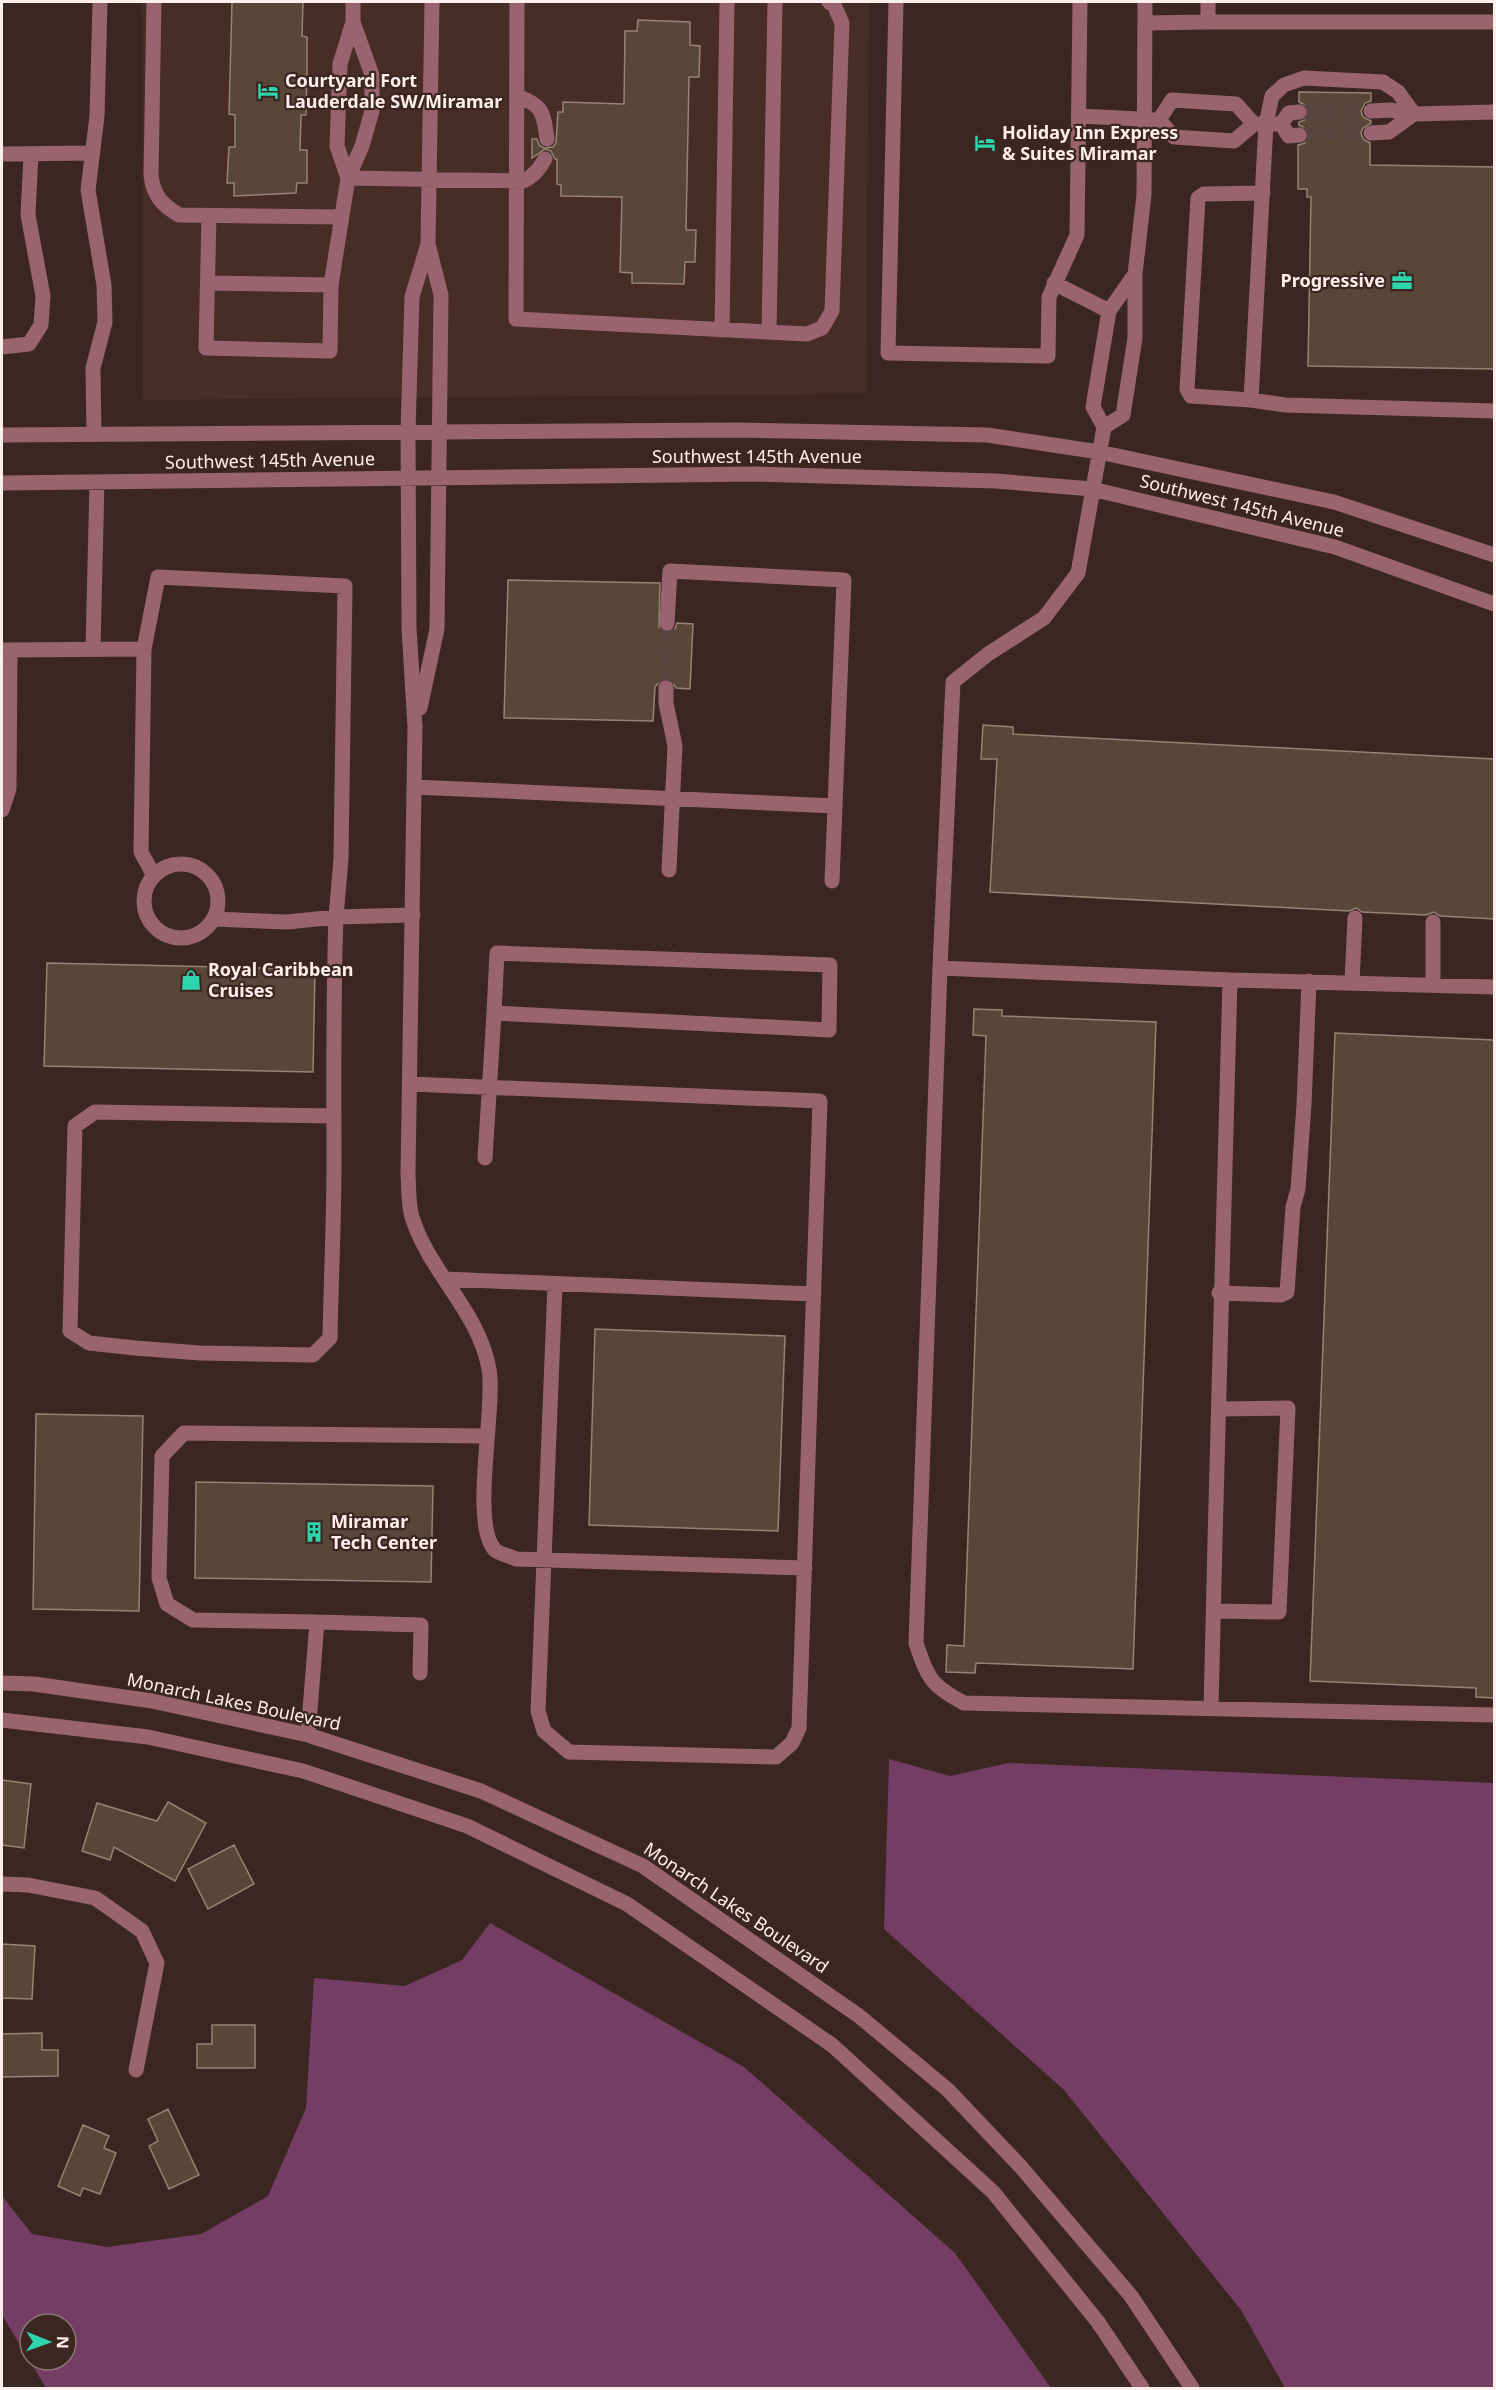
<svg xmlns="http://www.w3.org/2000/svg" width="1496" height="2390" font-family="'Noto Sans',sans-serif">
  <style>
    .built { fill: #482c26 }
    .water { fill: #743d64; fill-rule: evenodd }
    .building { fill: #584738; stroke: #978373; stroke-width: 1.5 }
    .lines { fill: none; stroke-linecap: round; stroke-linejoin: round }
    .minor-tunnel { stroke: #58443f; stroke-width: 15; stroke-dasharray: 15 8; stroke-linecap: butt }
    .minor { stroke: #99646f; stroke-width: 15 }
    .labels { text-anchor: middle; stroke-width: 4.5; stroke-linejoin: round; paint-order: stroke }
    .poi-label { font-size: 18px; font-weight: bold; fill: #feefec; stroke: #3b2621; text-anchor: start }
    .street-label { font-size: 18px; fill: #feefec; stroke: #3b2621 }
  </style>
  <rect width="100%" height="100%" fill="#3b2621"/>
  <!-- built -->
  <path class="built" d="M 142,2 L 869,2 L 866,394 L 143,400 Z"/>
  <!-- water -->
  <path class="water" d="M 889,1759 L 950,1776 L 1008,1763 L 1494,1783 L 1494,2388 L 1285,2388 L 1241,2310 L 1064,2090 L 884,1929 Z
    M 490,1923 L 744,2067 L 955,2253 L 1051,2388 L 46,2388 L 2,2315 L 2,2196 L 32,2234 L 107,2247 L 201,2234 L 268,2196 L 306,2108 L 314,1978 L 405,1986 L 462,1960 ZM 30,2324 L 66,2324 L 66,2360 L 30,2360 Z"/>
  <!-- building -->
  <path class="building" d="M 232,2 L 303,2 L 302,36 L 307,37 L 307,68 L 306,115 L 301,115 L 300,150 L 307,150 L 307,183 L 297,183 L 296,193 L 234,196 L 234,183 L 227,183 L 229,147 L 235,147 L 235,115 L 229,114 Z
    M 638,20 L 690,22 L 690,45 L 700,46 L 699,77 L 689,77 L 686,230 L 696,230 L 695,262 L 685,262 L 684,284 L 632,283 L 632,273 L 620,272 L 622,197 L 561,196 L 561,185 L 557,184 L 557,159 L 555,159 L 551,151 L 545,149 L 532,158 L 532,139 L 537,139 L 539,145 L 544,148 L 553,147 L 556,143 L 558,112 L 563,112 L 563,102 L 624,104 L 625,31 L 637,31 Z
    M 1299,92 L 1371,93 L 1371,101 L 1365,103 L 1361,111 L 1363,117 L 1371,121 L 1371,123 L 1363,128 L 1361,133 L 1363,139 L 1370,143 L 1370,165 L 1494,167 L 1494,369 L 1308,366 L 1311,197 L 1307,197 L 1307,189 L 1298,189 L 1298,145 L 1305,143 L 1309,135 L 1307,129 L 1299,125 L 1299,122 L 1305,120 L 1309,112 L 1307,106 L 1299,102 Z
    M 508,580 L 660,583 L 659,628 L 667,633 L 675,629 L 677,623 L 693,624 L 690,689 L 676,688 L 670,679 L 661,680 L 655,687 L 653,721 L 504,718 Z
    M 983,725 L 1013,727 L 1013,734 L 1494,759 L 1494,919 L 1440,916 L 1434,912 L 1426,915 L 1362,912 L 1356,908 L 1349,911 L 990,892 L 997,759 L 981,759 Z
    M 47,963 L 315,969 L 313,1072 L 44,1066 Z
    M 974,1009 L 1002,1010 L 1002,1016 L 1156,1022 L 1133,1669 L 976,1663 L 975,1673 L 946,1672 L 947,1645 L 964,1646 L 986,1036 L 973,1035 Z
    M 1335,1033 L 1494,1040 L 1494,1698 L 1476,1697 L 1476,1688 L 1310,1681 Z
    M 595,1329 L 785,1336 L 778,1531 L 589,1525 Z
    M 36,1414 L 143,1416 L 139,1611 L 33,1609 Z
    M 196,1482 L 433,1486 L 431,1582 L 195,1578 Z
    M 2,1780 L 31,1784 L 24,1848 L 2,1845 Z
    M 168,1802 L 206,1823 L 175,1881 L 114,1847 L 110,1860 L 82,1851 L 97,1803 L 157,1821 Z
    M 234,1845 L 254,1884 L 208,1909 L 188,1869 Z
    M 2,1944 L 35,1946 L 32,1999 L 2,1998 Z
    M 212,2025 L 255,2025 L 255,2068 L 197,2068 L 197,2044 L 212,2044 Z
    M 42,2033 L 42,2050 L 58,2050 L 58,2076 L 2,2077 L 2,2034 Z
    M 168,2109 L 199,2175 L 169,2189 L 149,2146 L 158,2141 L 148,2119 Z
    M 83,2125 L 109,2136 L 104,2148 L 116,2153 L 100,2194 L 83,2188 L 80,2196 L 58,2186 Z"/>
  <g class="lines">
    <!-- minor-tunnel -->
    <path class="minor-tunnel" d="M 1299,112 L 1371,111
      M 1299,135 L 1371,133
      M 666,688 L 667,623"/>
    <!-- minor -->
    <path class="minor" d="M 154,2 L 151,175 C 153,195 162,205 179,215 L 341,217
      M 432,2 L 428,244 L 412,297 L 408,431 L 409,628 L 415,727 L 408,1174 C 409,1189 408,1207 413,1220 C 431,1274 479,1312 489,1369 C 496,1407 470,1524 495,1550 C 500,1554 510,1556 516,1559 L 805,1568
      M 517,2 L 516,319 L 807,334 L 822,328 L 832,311 L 842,23 L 834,5 L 829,2
      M 896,2 L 888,353 L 1048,356 L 1049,297 L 1077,235 L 1080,2
      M 1208,2 L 1208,22 L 1494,22
      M 1145,23 L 1208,22
      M 517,96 C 544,106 543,112 547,139
      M 1371,111 L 1390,110 L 1414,114 L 1494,112
      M 1079,116 L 1159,120 L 1174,137 L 1234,141 L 1254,124 L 1266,124 L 1272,96 L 1284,85 L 1304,78 L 1383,82 L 1398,92 L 1414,114
      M 1159,120 L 1172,100 L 1236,104 L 1254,124
      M 1281,124 L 1266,124 L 1251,400 L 1285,405 L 1494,411
      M 1281,124 L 1289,136 L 1299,135
      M 1281,124 L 1289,113 L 1299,112
      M 1371,133 L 1389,132 L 1414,114
      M 2,154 L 92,153
      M 348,178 L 523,181 C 534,176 539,169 545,159
      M 348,178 L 337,146 L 340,64 L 353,22 L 353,2
      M 209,216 L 206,348 L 330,351 L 331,285 L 348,178 L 362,146 L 372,111 L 372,75 L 353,22
      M 1135,274 L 1109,311 L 1093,407 L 1104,427 L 1078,573 L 1044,618 L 988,654 L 953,682 L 940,968 L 916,1643 C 928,1678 930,1685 964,1703 L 1494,1715
      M 208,283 L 331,285
      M 1054,283 L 1109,311
      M 722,330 L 727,2
      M 769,332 L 775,2
      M 2,347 L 29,344 L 41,325 L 43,296 L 28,215 L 31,154
      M 1251,400 L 1191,396 L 1187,389 L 1198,198 L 1204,194 L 1263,193
      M 1104,427 L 1123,415 L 1135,338 L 1135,274 L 1144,195 L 1145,2
      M 94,434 L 93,368 L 105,322 L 104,285 L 88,190 L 97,116 L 100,2
      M 2,435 L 736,430 L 987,435 L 1099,452 L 1334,502 L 1494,555
      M 2,483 L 756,474 L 996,481 L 1092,489 L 1335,547 L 1494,604
      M 667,623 L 670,571 L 844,580 L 832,881
      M 93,649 L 97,482
      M 144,649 L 158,577 L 345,586 L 341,859 L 336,917 L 287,922 L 213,919
      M 2,650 L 144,649 L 141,852 L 154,876
      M 666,688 L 666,703 L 675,746 L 669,870
      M 420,708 L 437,629 L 441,295 L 428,244
      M 414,787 L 835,806
      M 2,810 L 9,789 L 10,650
      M144 901a37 37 0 1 1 74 0a37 37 0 1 1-74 0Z
      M 940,968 L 1230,980 L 1494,987
      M 1352,982 L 1355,918
      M 1433,985 L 1433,922
      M 410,1084 L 820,1101 L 799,1728 L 792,1743 L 776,1757 L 569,1752 L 544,1731 L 538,1711 L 555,1284
      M 334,1116 L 95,1112 L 75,1126 L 70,1331 L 89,1343 L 135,1348 L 200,1353 L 313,1355 L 330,1338 C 331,1280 334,1222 334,1164 C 334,1082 333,1000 336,917 L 413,915
      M 485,1158 L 494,1013 L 829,1030 L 830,965 L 497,953 L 494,1013
      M 445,1279 L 814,1294
      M 1219,1293 L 1281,1295 L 1287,1292 L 1293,1207 L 1298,1189 L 1304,1105 L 1309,981
      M 1214,1611 L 1279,1612 L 1288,1408 L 1220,1409
      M 317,1622 L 421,1625 L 420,1673
      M 2,1683 L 34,1684 L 152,1701 L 308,1735 L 481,1791 L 643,1866 L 859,2016 L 948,2090 L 1021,2167 L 1131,2296 L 1192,2388
      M 1211,1709 C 1217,1466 1222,1223 1230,980
      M 2,1720 L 148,1737 L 303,1771 L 467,1826 L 627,1904 L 832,2045 L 993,2192 L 1098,2322 L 1142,2388
      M 308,1735 L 317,1622 L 193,1620 L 167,1604 L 159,1578 L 162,1456 L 184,1433 L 487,1436
      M 2,1884 L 28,1885 L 95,1898 L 142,1931 L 157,1963 L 136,2070"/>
  </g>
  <!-- icons -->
  <defs>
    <g id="hotel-bare" transform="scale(1.62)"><path d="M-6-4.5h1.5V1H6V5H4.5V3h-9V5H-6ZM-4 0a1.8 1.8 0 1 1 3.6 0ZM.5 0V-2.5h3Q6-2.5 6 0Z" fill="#2cd5ab" stroke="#3b2621" stroke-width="2.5" paint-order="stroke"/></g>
    <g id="office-bare" transform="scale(1.62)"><path d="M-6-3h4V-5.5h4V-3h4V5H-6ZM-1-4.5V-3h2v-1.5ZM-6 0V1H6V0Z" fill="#2cd5ab" stroke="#3b2621" stroke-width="2.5" paint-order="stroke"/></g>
    <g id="shop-bare" transform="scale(1.62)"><path d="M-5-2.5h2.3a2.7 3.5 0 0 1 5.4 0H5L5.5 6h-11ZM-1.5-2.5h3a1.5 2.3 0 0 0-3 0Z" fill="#2cd5ab" stroke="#3b2621" stroke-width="2.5" paint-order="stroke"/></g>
    <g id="building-bare" transform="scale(1.62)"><path d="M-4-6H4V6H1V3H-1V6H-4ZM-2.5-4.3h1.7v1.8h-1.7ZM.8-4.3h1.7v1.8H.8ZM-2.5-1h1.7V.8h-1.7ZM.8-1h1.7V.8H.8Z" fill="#2cd5ab" stroke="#3b2621" stroke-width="2.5" paint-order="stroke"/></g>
  </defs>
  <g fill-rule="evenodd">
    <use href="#hotel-bare" x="268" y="91"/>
    <use href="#hotel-bare" x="985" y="143"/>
    <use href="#office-bare" x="1402" y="281"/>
    <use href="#shop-bare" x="191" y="980"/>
    <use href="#building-bare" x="314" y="1532"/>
  </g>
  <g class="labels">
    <!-- poi labels -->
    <g class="poi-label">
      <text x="285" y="87">Courtyard Fort<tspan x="285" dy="21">Lauderdale SW/Miramar</tspan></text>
      <text x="1002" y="139">Holiday Inn Express<tspan x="1002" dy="21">&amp; Suites Miramar</tspan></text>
      <text x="1385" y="287" text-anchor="end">Progressive</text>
      <text x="208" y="976">Royal Caribbean<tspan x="208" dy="21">Cruises</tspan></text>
      <text x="331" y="1528">Miramar<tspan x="331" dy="21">Tech Center</tspan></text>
    </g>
    <!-- street labels -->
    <g class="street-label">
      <text x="757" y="463">Southwest 145th Avenue</text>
      <text transform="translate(270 461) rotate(-1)" y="6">Southwest 145th Avenue</text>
      <text transform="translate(1242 506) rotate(14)" y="6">Southwest 145th Avenue</text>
      <text transform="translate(234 1702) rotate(12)" y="6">Monarch Lakes Boulevard</text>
      <text transform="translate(736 1908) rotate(34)" y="6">Monarch Lakes Boulevard</text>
    </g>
  </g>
  <!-- border -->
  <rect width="1496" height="2390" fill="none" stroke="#feefec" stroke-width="6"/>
  <!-- north arrow -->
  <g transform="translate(48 2342) rotate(91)"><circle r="28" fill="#3b2621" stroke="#897672" stroke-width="1.5"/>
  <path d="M0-4.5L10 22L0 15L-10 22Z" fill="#2cd5ab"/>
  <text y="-9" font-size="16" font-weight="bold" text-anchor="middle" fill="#feefec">N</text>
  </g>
</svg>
